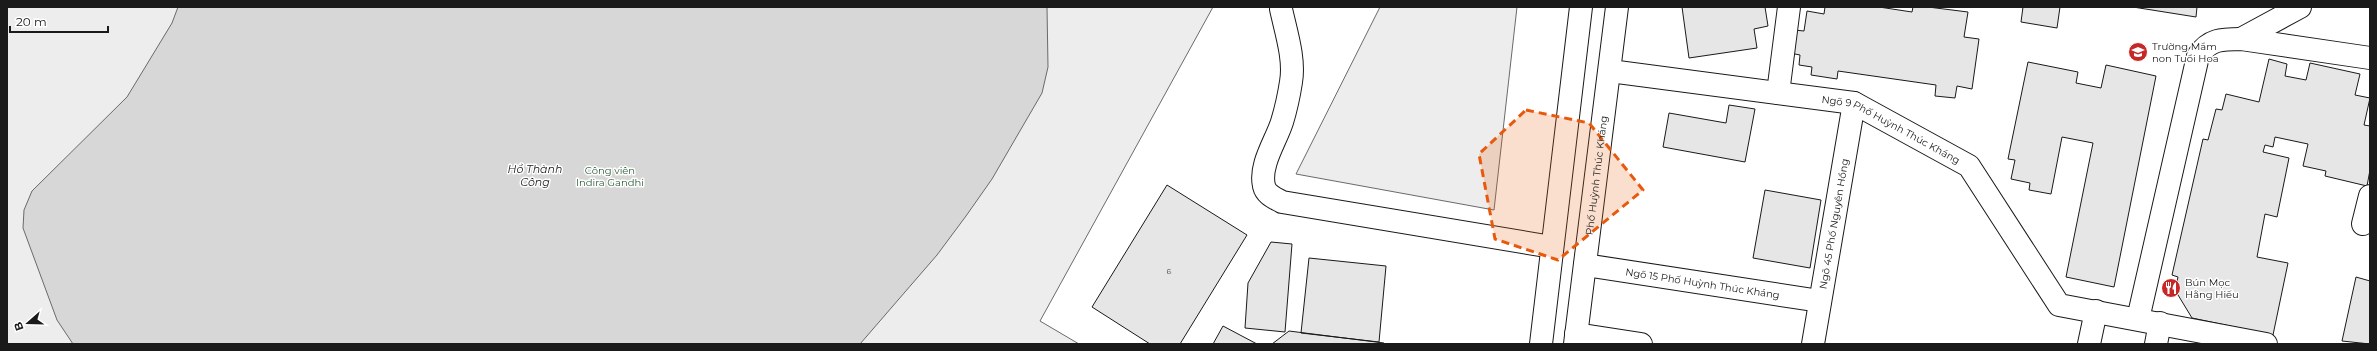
<svg xmlns="http://www.w3.org/2000/svg" width="2377" height="351" font-family="Montserrat,sans-serif">
  <style>
    .built { fill: #ededed; stroke: #6a6a6a }
    .water { fill: #d7d7d7; stroke: #6a6a6a }
    .building { fill: #e6e6e6; stroke: #1a1a1a }
    .lines { fill: none; stroke-linecap: round; stroke-linejoin: round }
    .minor-casing { stroke: #1a1a1a; stroke-width: 24 }
    .major-casing { stroke: #1a1a1a; stroke-width: 24 }
    .minor { stroke: #fff; stroke-width: 22 }
    .major { stroke: #fff; stroke-width: 22 }
    .marked { fill: #e8590c; fill-opacity: 0.2; stroke: #e8590c; stroke-width: 3; stroke-dasharray: 8 5; stroke-linejoin: round }
    .labels { text-anchor: middle; stroke-width: 3; stroke-linejoin: round; paint-order: stroke }
    .number-label { font-size: 8px; fill: #4d4d4d }
    .poi-label { font-size: 10px; fill: #1a1a1a; stroke: #fff; text-anchor: start }
    .street-label { font-size: 10px; fill: #1a1a1a; stroke: #fff }
    .park-label { font-size: 10px; fill: #2b5a34; stroke: #fff }
    .water-label { font-size: 11px; font-style: italic; fill: #1a1a1a; stroke: #fff }
  </style>
  <rect width="100%" height="100%" fill="#fff"/>
  <!-- built -->
  <path class="built" d="M 7,7 L 1213,7 L 1040,321 L 1079,344 L 7,344 Z
    M 1380,7 L 1517,7 L 1494,210 L 1296,174 Z"/>
  <!-- water -->
  <path class="water" d="M 178,7 L 1047,7 L 1048,67 L 1042,93 L 992,179 L 966,216 L 937,255 L 860,344 L 73,344 L 57,320 L 23,228 L 24,210 L 32,191 L 127,97 L 172,23 Z"/>
  <!-- building -->
  <path class="building" d="M 1682,7 L 1765,7 L 1768,26 L 1754,29 L 1757,48 L 1689,58 Z
    M 1825,7 L 1879,7 L 1912,12 L 1913,7 L 1928,7 L 1968,12 L 1964,37 L 1979,39 L 1972,89 L 1957,86 L 1955,98 L 1935,96 L 1936,85 L 1838,71 L 1837,79 L 1811,75 L 1812,67 L 1799,65 L 1800,55 L 1790,53 L 1794,30 L 1804,31 L 1807,11 L 1824,14 Z
    M 2023,7 L 2060,7 L 2057,28 L 2021,22 Z
    M 2133,7 L 2197,7 L 2196,17 Z
    M 2269,59 L 2287,64 L 2285,76 L 2306,80 L 2310,63 L 2360,74 L 2355,95 L 2370,98 L 2364,125 L 2370,126 L 2370,170 L 2367,186 L 2325,176 L 2326,171 L 2303,166 L 2308,144 L 2275,137 L 2273,147 L 2265,145 L 2263,152 L 2289,158 L 2277,217 L 2265,214 L 2257,257 L 2288,263 L 2273,335 L 2192,318 L 2175,290 L 2178,277 L 2172,275 L 2203,139 L 2208,140 L 2216,109 L 2222,110 L 2226,94 L 2259,102 Z
    M 2028,62 L 2078,72 L 2076,83 L 2101,88 L 2106,65 L 2156,76 L 2114,287 L 2066,277 L 2093,143 L 2062,137 L 2051,194 L 2029,190 L 2030,183 L 2011,179 L 2015,160 L 2008,159 Z
    M 1729,105 L 1755,109 L 1745,162 L 1663,147 L 1669,113 L 1726,123 Z
    M 1167,185 L 1247,235 L 1180,344 L 1150,344 L 1092,307 Z
    M 1765,190 L 1821,200 L 1810,268 L 1753,258 Z
    M 1271,242 L 1292,244 L 1285,332 L 1245,328 L 1248,283 Z
    M 1309,258 L 1386,266 L 1379,342 L 1301,333 Z
    M 2356,277 L 2370,281 L 2370,344 L 2342,341 Z
    M 1223,326 L 1257,344 L 1213,344 Z
    M 1289,331 L 1384,343 L 1385,344 L 1272,344 Z"/>
  <g class="lines">
    <!-- minor casing -->
    <g class="minor-casing">
      <g id="minor">
        <path d="M 1281,9 C 1286,32 1295,59 1291,82 C 1289,95 1286,109 1282,122 C 1276,141 1259,165 1264,186 C 1266,195 1275,198 1282,202 L 1552,247"/>
        <path d="M 2241,39 L 2300,7"/>
        <path id="s1" d="M 1610,71 L 1854,103 L 1969,166 L 2059,305 L 2266,344"/>
        <path d="M 1778,93 L 1789,7"/>
        <path d="M 2363,224 L 2370,196"/>
        <path id="s2" d="M 1585,265 L 1820,301"/>
        <path d="M 2138,319 L 2198,56 C 2209,39 2222,39 2241,39 L 2370,58"/>
        <path d="M 1576,334 L 1641,344"/>
        <path id="s3" d="M 1813,344 L 1854,103"/>
        <path d="M 2089,344 L 2096,311"/>
        <path d="M 2156,344 L 2160,323"/>
      </g>
    </g>
    <!-- major casing -->
    <g class="major-casing">
      <g id="major">
        <path d="M 1541,344 L 1581,7"/>
        <path id="s4" d="M 1575,344 L 1617,7"/>
      </g>
    </g>
    <!-- minor -->
    <use href="#minor" class="minor"/>
    <!-- major -->
    <use href="#major" class="major"/>
  </g>
  <!-- marked area -->
  <path class="marked" d="M 1526,110 L 1589,123 L 1643,190 L 1558,260 L 1495,239 L 1479,154 Z"/>
  <!-- icons -->
  <defs>
    <g id="school-disc" transform="scale(1)"><circle r="9.5" fill="#c62828" stroke="#fff"/><path d="M0-5L7-2L0 1L-7-2ZM-4 1L0 2.5L4 1V4Q0 6-4 4Z" fill="#fff"/></g>
    <g id="restaurant-disc" transform="scale(1)"><circle r="9.5" fill="#c62828" stroke="#fff"/><path d="M-5-6h1v4h1v-4h1v4h1v-4h1v5L-1.5 .5V6h-2V.5L-5-1ZM5-6V6H3V1.5H1.5Q1.5-4 5-6Z" fill="#fff"/></g>
  </defs>
  <g fill-rule="evenodd">
    <use href="#school-disc" x="2138" y="52"/>
    <use href="#restaurant-disc" x="2171" y="288"/>
  </g>
  <g class="labels">
    <!-- number labels -->
    <g class="number-label">
      <text x="1169" y="274">6</text>
    </g>
    <!-- poi labels -->
    <g class="poi-label">
      <text x="2152" y="50">Trường Mầm<tspan x="2152" dy="12">non Tuổi Hoa</tspan></text>
      <text x="2185" y="286">Bún Mọc<tspan x="2185" dy="12">Hằng Hiếu</tspan></text>
    </g>
    <!-- street labels -->
    <g class="street-label">
      <text dy="4" stroke="none"><textPath href="#s1" startOffset="290">Ngõ 9 Phố Huỳnh Thúc Kháng</textPath></text>
      <text dy="4" stroke="none"><textPath href="#s4" startOffset="170">Phố Huỳnh Thúc Kháng</textPath></text>
      <text dy="4" stroke="none"><textPath href="#s3" startOffset="122">Ngõ 45 Phố Nguyên Hồng</textPath></text>
      <text dy="4" stroke="none"><textPath href="#s2" startOffset="119">Ngõ 15 Phố Huỳnh Thúc Kháng</textPath></text>
    </g>
    <!-- park labels -->
    <g class="park-label">
      <text x="610" y="174">Công viên<tspan x="610" dy="12">Indira Gandhi</tspan></text>
    </g>
    <!-- water labels -->
    <g class="water-label">
      <text x="535" y="173">Hồ Thành<tspan x="535" dy="13">Công</tspan></text>
    </g>
  </g>
  <!-- border -->
  <rect width="2377" height="351" fill="none" stroke="#1a1a1a" stroke-width="16"/>
  <!-- north arrow -->
  <g transform="translate(28 323) rotate(250)" stroke="#ffffff" stroke-width="3" paint-order="stroke">
  <path d="M0-3L7 15L0 10L-7 15Z" fill="#1a1a1a"/>
  <text y="-6" font-size="11" font-weight="bold" text-anchor="middle" fill="#1a1a1a">B</text>
  </g>
  <!-- scale -->
  <path d="M10 26v6h98v-6" fill="none" stroke="#1a1a1a" stroke-width="2"/>
  <text x="16" y="26" font-size="12" fill="#1a1a1a" stroke="#ffffff" stroke-width="3" paint-order="stroke">20 m</text>
</svg>
